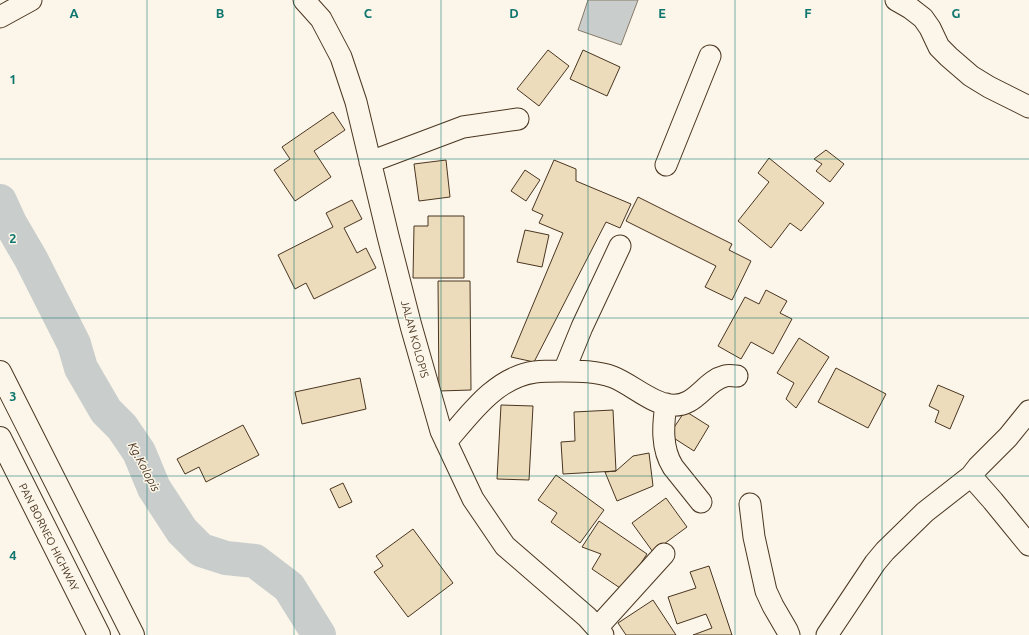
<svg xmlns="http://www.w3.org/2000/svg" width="1029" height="635" font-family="Ubuntu,sans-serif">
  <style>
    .water { fill: #c9cecd; stroke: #887966 }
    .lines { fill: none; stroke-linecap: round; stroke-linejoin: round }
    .river { stroke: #c9cecd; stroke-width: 34 }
    .building { fill: #ecdcbc; stroke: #4a3520 }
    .minor-casing { stroke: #4a3520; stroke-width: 23 }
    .highway-casing { stroke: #4a3520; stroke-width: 24 }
    .minor { stroke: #fbf6e9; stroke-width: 21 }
    .highway { stroke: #fbf6e9; stroke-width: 22 }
    .grid { fill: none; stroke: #0f766e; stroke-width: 1; stroke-opacity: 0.55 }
    .labels { text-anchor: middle; stroke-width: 3; stroke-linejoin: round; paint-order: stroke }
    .street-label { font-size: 11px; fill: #4a3520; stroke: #fbf6e9 }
    .water-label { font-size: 12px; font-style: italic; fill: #4a3520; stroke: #fbf6e9 }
    .grid-label { font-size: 13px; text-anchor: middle; font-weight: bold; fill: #0f766e; stroke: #fbf6e9; stroke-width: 3; stroke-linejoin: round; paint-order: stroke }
  </style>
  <rect width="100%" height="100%" fill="#fbf6e9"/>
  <!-- water -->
  <path class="water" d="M 588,0 L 638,0 L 621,45 L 578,30 Z"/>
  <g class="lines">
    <!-- river -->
    <path class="river" d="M 0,201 L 10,223 L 31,259 L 74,344 L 81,368 L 106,411 L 122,427 L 139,452 L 154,488 L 182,531 L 201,550 L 226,558 L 255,561 L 289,587 L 319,635"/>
  </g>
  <!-- building -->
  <path class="building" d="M 548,50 L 569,66 L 539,106 L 517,89 Z
    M 583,50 L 620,67 L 607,96 L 570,79 Z
    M 333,112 L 345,130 L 314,151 L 331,177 L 295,201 L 274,170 L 290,159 L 282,147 Z
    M 826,150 L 844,164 L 830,182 L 816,171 L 822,164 L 814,159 Z
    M 769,158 L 824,203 L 801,231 L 790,223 L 771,248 L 738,221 L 769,182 L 758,173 Z
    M 446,160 L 450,197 L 419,201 L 414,164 Z
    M 554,160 L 576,169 L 576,181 L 631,204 L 620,228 L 606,222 L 534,362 L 511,357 L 563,233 L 539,223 L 543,215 L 532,210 Z
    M 525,170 L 540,180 L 526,201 L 511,191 Z
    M 638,197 L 732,244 L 729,250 L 751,261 L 732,300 L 705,287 L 716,266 L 626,221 Z
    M 352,200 L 362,219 L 344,228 L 357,253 L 366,248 L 376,268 L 314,299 L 306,283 L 295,289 L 278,255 L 333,227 L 326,213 Z
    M 428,216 L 464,216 L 464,278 L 413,278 L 414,226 L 428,226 Z
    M 525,230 L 549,235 L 542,267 L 517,262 Z
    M 438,281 L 470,281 L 471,390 L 439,391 Z
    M 766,290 L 787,301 L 780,313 L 792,319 L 773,354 L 751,342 L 741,359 L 718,346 L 745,297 L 759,304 Z
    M 799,338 L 829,357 L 796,408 L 786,399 L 794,383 L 777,373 Z
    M 836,368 L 886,394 L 868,428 L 818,402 Z
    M 360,378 L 366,409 L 302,424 L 295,392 Z
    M 938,385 L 964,396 L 950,429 L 935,422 L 939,411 L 929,406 Z
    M 501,405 L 533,406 L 529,480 L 497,479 Z
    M 613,410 L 616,471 L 563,474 L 561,442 L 575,441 L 574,412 Z
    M 685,411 L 709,426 L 694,451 L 669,435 Z
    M 243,425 L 259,455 L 206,482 L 199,467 L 185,474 L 177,459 Z
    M 649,453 L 653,486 L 617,501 L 605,472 L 616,471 L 633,456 Z
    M 556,475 L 604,510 L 580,543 L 551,522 L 557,513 L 538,500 Z
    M 343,483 L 352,502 L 339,508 L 330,489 Z
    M 666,498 L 687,527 L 653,552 L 632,523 Z
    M 599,521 L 647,554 L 623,590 L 592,569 L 601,554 L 582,547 Z
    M 413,529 L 453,583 L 408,617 L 374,572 L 383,566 L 376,556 Z
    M 709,566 L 732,635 L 693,635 L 712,628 L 706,614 L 677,624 L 668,597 L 696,588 L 690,572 Z
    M 653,600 L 676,635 L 626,635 L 618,623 Z"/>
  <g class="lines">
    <!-- minor casing -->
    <g class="minor-casing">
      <path id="minor" d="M 304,0 L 321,19 L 341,57 L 356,102 L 388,236 L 411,326 L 441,431 L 473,499 L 505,546 L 587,617 L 603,635
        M 896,0 L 910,8 L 923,18 L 930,28 L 939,47 L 949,57 L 971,76 L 989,87 L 1029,107
        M 0,17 L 31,0
        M 370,162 L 463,127 L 518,119
        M 666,165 L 710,56
        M 564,371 L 582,327 L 620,246
        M 666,404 C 663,425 661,448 673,467 L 701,502
        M 446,442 C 470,414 496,377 535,372 C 543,371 553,371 562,371 C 579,371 597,371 613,377 C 631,384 651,403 670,405 C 696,408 704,381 725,376 C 729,375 733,376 737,376
        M 971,476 L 993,501 L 1006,517 L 1029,545
        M 750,504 L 754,537 L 766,591 L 773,606 L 787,630 L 789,635
        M 597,628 L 664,554
        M 827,635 L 875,563 L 885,551 L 925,512 L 971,476 L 978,467 L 1008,437 L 1029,411"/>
    </g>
    <!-- highway casing -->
    <g class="highway-casing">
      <path id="highway" d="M 0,372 L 133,635
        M 0,438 L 99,635"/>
    </g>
    <!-- minor -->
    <use href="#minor" class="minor"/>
    <!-- highway -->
    <use href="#highway" class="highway"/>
  </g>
  <!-- grid -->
  <path class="grid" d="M 147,0 L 147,635M 294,0 L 294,635M 441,0 L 441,635M 588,0 L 588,635M 735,0 L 735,635M 882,0 L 882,635M 0,159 L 1029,159M 0,318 L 1029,318M 0,476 L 1029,476"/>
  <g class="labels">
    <!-- street labels -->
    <g class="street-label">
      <text transform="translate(415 339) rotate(75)" y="4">JALAN KOLOPIS</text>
      <text transform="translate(49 537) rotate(63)" y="4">PAN BORNEO HIGHWAY</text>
    </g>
    <!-- water labels -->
    <g class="water-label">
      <text transform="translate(144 467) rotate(62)" y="4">Kg.Kolopis</text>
    </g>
  </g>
  <g class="grid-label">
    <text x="74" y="18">A</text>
    <text x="220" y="18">B</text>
    <text x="368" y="18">C</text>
    <text x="514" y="18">D</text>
    <text x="662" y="18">E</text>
    <text x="808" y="18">F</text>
    <text x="956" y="18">G</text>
    <text x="13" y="84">1</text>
    <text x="13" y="243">2</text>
    <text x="13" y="401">3</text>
    <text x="13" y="560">4</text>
  </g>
</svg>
